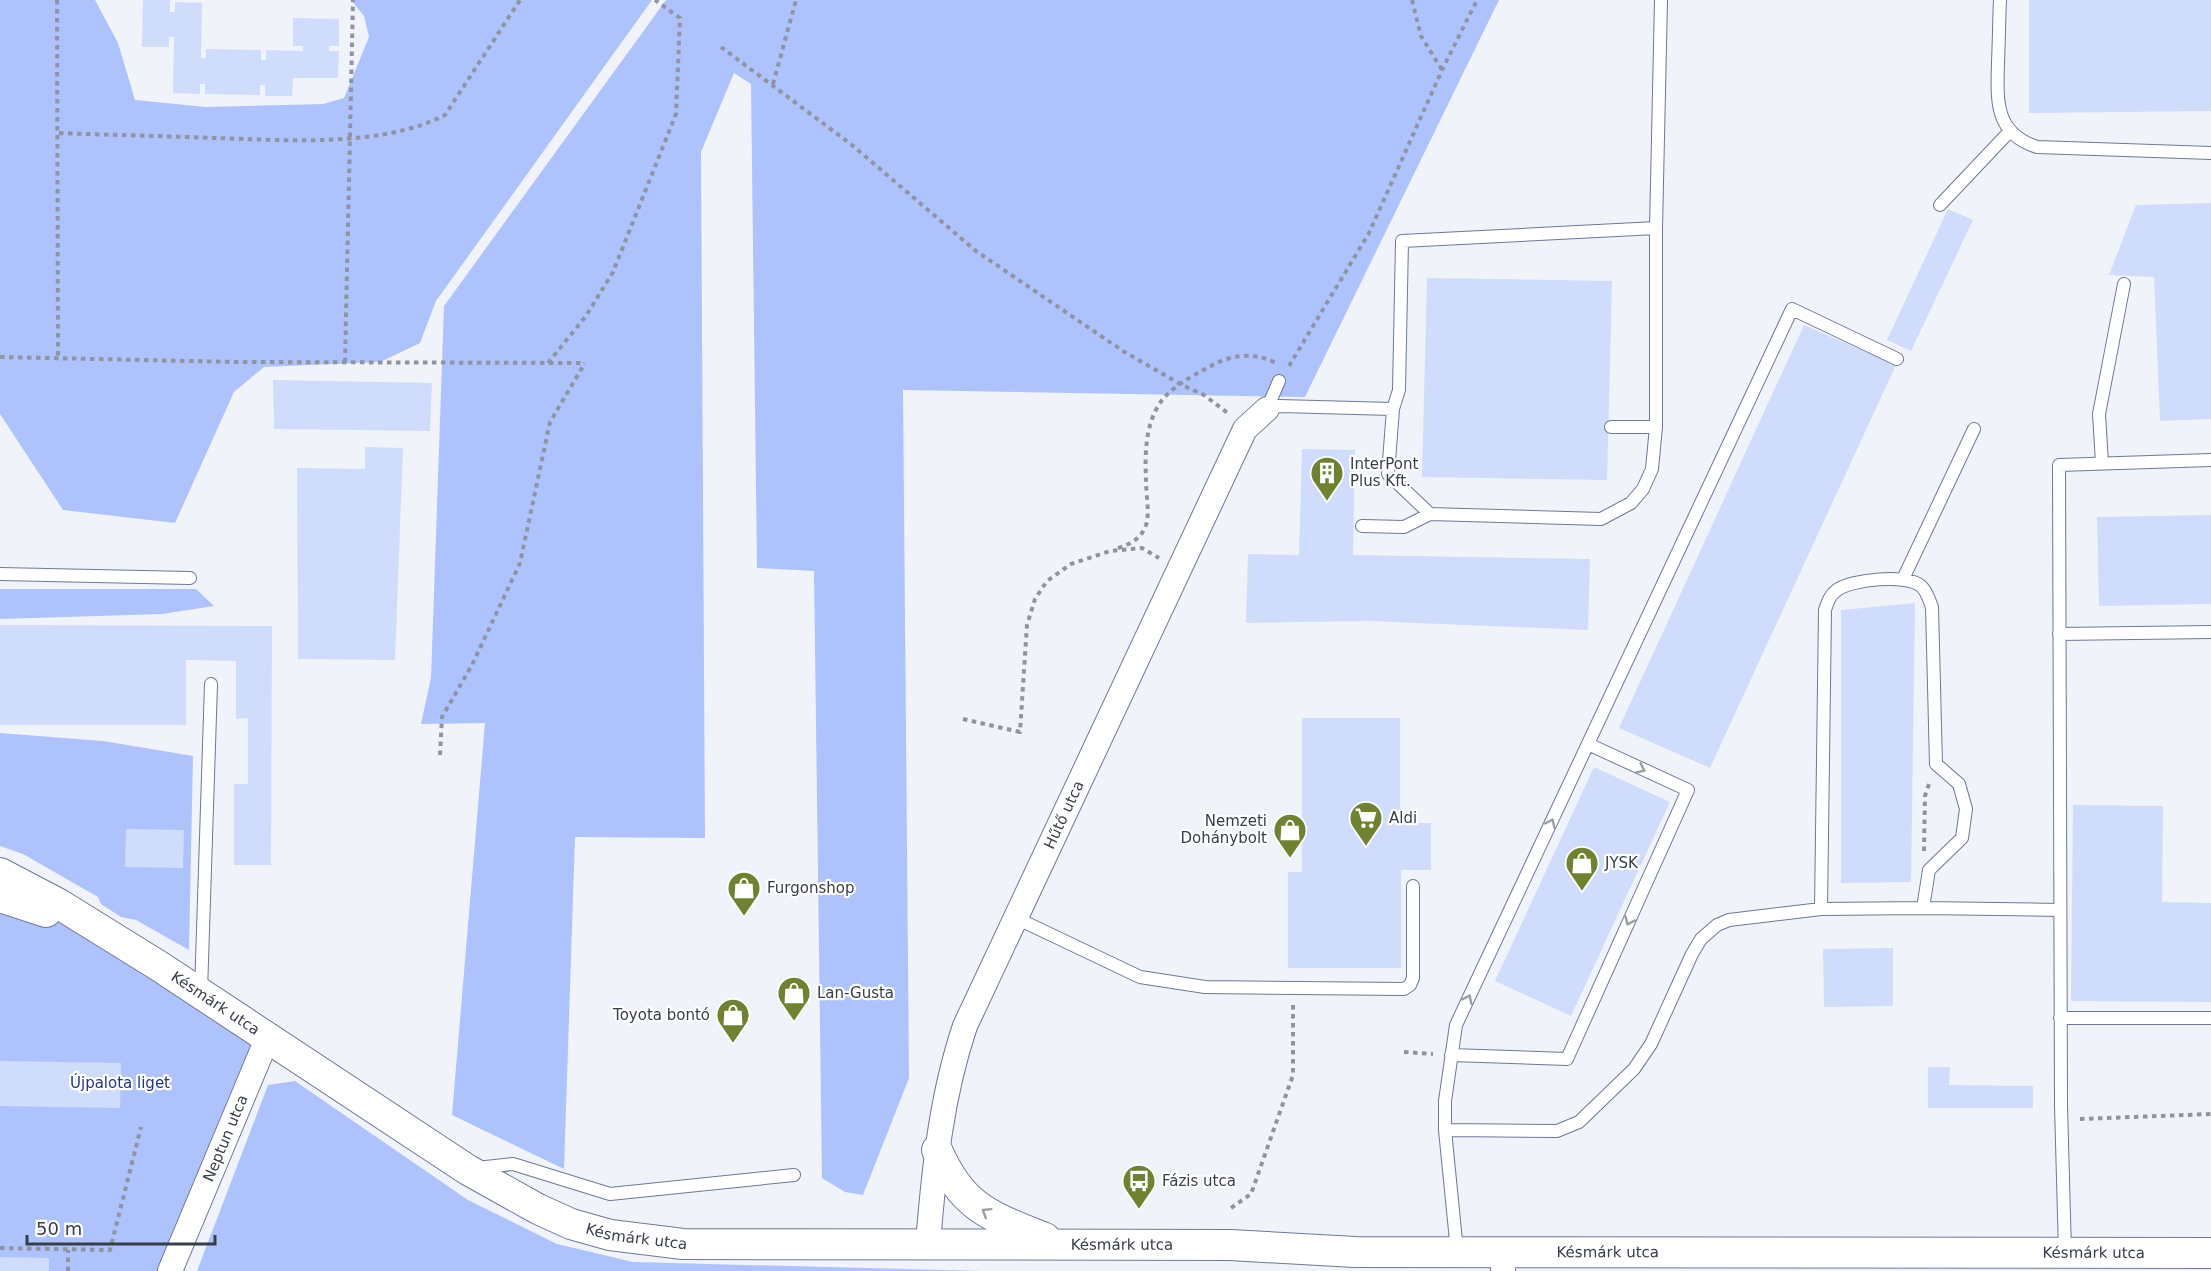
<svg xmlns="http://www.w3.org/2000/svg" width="2211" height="1271" font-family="'DejaVu Sans',sans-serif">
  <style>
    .green { fill: #aec2fd }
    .building { fill: #d0dcfc }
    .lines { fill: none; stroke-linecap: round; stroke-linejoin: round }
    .service-casing { stroke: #6e7897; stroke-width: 14 }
    .minor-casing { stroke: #6e7897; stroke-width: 26 }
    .tertiary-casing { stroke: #6e7897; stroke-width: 32 }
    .path { stroke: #90949e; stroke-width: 4; stroke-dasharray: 4.5 4.5; stroke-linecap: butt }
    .service { stroke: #fff; stroke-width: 12 }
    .minor { stroke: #fff; stroke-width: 24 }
    .tertiary { stroke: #fff; stroke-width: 30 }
    .oneway { stroke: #9c9ea4 }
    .labels { text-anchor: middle; stroke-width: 4.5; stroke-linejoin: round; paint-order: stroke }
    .poi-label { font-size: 15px; fill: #383d4a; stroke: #fff; text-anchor: start }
    .street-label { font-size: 15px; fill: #383d4a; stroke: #fff }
    .park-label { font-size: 15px; fill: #24338b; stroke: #fff }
  </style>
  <rect width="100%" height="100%" fill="#f0f3fa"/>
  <!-- green -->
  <path class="green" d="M 0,0 L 95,0 L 118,43 L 135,100 L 206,107 L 323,104 L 344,98 L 369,37 L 364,16 L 351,0 L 652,0 L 436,301 L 420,343 L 380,362 L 264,367 L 234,392 L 175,523 L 63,510 L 0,414 Z
    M 666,0 L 1499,0 L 1305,397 L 903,390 L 909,1078 L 863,1195 L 845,1192 L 822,1178 L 814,571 L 757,568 L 751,84 L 734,73 L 701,152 L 705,838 L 575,837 L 564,1169 L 452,1115 L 485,723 L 421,724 L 431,678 L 444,306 Z
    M 0,589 L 196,589 L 214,606 L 162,614 L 0,619 Z
    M 0,733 L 103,741 L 193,756 L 189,950 L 136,920 L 121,917 L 101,904 L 98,897 L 23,854 L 0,846 Z
    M 0,897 L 49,913 L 267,1039 L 170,1271 L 0,1271 Z
    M 295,1081 L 468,1200 L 557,1244 L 633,1262 L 982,1271 L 197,1271 L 268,1085 Z"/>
  <!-- building -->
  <path class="building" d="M 143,0 L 170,0 L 170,12 L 175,12 L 175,2 L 202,3 L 201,58 L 206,58 L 206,49 L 261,50 L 261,60 L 266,60 L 266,50 L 303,51 L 303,46 L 293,46 L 293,18 L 339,19 L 339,46 L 329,46 L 329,51 L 339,51 L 338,78 L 293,78 L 292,96 L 265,96 L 265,85 L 260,85 L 260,95 L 205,94 L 205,84 L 200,84 L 200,94 L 173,93 L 174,37 L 169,37 L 169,47 L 142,47 Z
    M 2029,0 L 2211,0 L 2211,111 L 2029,113 Z
    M 2211,203 L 2211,419 L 2160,421 L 2154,277 L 2109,275 L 2136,205 Z
    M 1948,209 L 1973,220 L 1911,351 L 1887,340 Z
    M 1427,278 L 1612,281 L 1607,480 L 1422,477 Z
    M 1804,325 L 1896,365 L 1710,768 L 1619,728 Z
    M 273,380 L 432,383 L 430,431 L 274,429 Z
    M 365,447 L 403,448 L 395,660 L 298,659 L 297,468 L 365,469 Z
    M 1302,449 L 1355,450 L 1353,555 L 1590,559 L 1588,630 L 1369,621 L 1246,623 L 1248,554 L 1299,555 Z
    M 2211,515 L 2211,604 L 2099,606 L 2097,517 Z
    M 1915,603 L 1911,882 L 1841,883 L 1841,610 Z
    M 0,625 L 272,626 L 271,865 L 234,865 L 234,784 L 248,784 L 248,718 L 236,719 L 236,661 L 186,660 L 186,725 L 0,725 Z
    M 1302,718 L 1400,718 L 1400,823 L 1431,823 L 1431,870 L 1401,870 L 1401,968 L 1288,968 L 1288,872 L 1302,872 Z
    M 1594,767 L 1670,802 L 1571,1016 L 1495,981 Z
    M 2073,805 L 2163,806 L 2162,902 L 2211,903 L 2211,1002 L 2071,1001 Z
    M 126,829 L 184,830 L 183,868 L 125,867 Z
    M 1893,948 L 1893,1006 L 1824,1007 L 1823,949 Z
    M 0,1061 L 121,1063 L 120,1108 L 0,1106 Z
    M 1928,1067 L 1950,1067 L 1949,1085 L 2033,1086 L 2033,1108 L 1928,1108 Z
    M 0,1257 L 49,1258 L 49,1271 L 0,1271 Z"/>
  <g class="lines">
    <!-- service casing -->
    <g class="service-casing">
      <path id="service" d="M 2000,0 C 1999,21 1999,41 1998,62 C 1997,100 1994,133 2037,147 L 2211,153
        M 1940,205 L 2010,131
        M 1267,409 L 1279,406 L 1393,409 L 1388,474 L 1430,514 L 1601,519 L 1631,503 L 1643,489 L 1652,469 L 1656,427 L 1656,228 L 1661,0
        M 1267,409 L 1279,381
        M 1393,409 L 1399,390 L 1402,241 L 1656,228
        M 1611,427 L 1656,427
        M 2102,463 L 2099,414 L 2124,284
        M 1362,526 L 1404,527 L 1430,514
        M 0,574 L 190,578
        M 1903,579 L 1974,429
        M 2059,634 L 2211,632
        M 1821,909 L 1825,610 C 1828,601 1830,595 1837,590 C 1852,579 1907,574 1921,586 C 1927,591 1929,600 1932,607 L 1936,764 L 1959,784 L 1966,809 L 1962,838 L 1929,870 L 1923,908
        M 1016,918 L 1140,977 L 1205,987 L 1404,989 L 1410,985 L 1413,978 L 1413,886
        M 201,992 L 211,684
        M 2060,1018 L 2211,1018
        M 1451,1055 L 1567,1059 L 1688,790 L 1588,744
        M 1445,1130 L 1557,1131 L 1579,1122 L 1634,1069 L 1651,1044 L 1692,954 L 1701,939 L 1717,925 L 1729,920 L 1821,909 L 1923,908 L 2060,910
        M 477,1168 L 513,1164 L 610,1194 L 794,1175
        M 1457,1251 L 1445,1130 L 1445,1101 L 1456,1025 L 1792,309 L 1897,359
        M 2065,1253 L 2061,1105 L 2059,465 L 2211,460"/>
    </g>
    <!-- minor casing -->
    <g class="minor-casing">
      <g id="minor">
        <path id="s1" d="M 928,1243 C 934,1170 941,1097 965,1026 L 1245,429 L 1267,409"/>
        <path id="s2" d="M 170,1271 L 267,1039"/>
        <path d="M 1503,1271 L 1503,1253"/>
      </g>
    </g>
    <!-- tertiary casing -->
    <g class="tertiary-casing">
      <g id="tertiary">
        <path id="s3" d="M 0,873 L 59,904 L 159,966 L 468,1170 L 538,1209 L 571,1224 L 610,1235 L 683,1244 L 1230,1245 L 1355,1252 L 2211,1253"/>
        <path d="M 0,897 L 46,912"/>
        <path d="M 937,1150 C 962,1208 990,1216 1045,1238"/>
      </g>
    </g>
    <!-- path -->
    <path class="path" d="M 57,0 L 58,358
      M 1412,0 L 1421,36 L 1442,70
      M 721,47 L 852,145 L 976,251 L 1123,351 L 1180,384 L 1204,395 L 1229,414
      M 773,84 L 796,0
      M 59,133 C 111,135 163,136 215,138 C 285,140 381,148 445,115 L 520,0
      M 0,357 L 237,362 L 585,363
      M 345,362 L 353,0
      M 548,363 L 586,316 L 613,272 L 676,114 L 680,18 L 655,0
      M 1289,366 L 1369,233 L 1442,70 L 1477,0
      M 1118,548 C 1132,544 1143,537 1147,522 C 1149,509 1146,493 1146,480 C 1145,457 1145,429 1157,408 C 1167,389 1189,378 1207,368 C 1230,355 1252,351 1276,363
      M 963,719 L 1020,732 L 1027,625 L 1035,599 L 1047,581 L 1071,564 L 1110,551 L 1142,548 L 1159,558
      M 440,755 L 442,717 L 472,665 L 520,563 L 550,422 L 585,363
      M 1924,851 L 1925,796 L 1930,781
      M 1404,1052 L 1433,1054
      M 2080,1119 L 2211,1114
      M 1231,1208 L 1251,1194 L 1293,1075 L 1293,1004
      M 0,1248 L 110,1250 L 141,1127
      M 68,1271 L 68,1250"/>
    <!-- service -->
    <use href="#service" class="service"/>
    <!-- minor -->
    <use href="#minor" class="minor"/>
    <!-- tertiary -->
    <use href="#tertiary" class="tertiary"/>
  </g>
  <!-- one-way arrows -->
  <defs><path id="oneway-chevron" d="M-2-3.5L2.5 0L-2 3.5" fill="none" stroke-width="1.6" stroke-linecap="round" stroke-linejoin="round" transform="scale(1.5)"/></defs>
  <g class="oneway">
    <use href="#oneway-chevron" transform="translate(1641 769) rotate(25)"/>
    <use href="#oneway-chevron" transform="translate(1551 823) rotate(-65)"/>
    <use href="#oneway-chevron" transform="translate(1629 921) rotate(114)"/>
    <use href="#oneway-chevron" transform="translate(1468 999) rotate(-65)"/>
    <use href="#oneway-chevron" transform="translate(986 1212) rotate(-148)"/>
  </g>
  <!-- icons -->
  <defs>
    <g id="building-pin" transform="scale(1.725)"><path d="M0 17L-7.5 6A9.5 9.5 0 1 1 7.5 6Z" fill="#708130" stroke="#fff"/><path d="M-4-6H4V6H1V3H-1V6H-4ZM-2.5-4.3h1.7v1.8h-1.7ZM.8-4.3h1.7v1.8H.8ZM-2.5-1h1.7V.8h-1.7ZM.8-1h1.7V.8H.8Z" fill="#fff"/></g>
    <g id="supermarket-pin" transform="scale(1.725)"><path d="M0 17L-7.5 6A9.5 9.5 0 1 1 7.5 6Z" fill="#708130" stroke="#fff"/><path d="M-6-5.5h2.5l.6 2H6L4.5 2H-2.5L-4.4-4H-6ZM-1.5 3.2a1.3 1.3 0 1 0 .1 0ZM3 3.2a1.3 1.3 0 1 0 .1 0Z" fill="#fff"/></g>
    <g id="shop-pin" transform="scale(1.725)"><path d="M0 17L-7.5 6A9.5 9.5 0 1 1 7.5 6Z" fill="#708130" stroke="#fff"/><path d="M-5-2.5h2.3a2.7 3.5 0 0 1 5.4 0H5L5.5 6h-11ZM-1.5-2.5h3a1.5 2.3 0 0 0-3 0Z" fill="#fff"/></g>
    <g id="bus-pin" transform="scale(1.725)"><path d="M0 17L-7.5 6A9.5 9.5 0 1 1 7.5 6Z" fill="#708130" stroke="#fff"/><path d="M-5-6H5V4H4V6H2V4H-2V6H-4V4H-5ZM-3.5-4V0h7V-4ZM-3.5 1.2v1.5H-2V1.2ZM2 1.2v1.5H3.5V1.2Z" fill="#fff"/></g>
  </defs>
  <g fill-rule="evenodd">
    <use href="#building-pin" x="1327" y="473"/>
    <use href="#supermarket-pin" x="1366" y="818"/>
    <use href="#shop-pin" x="1290" y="830"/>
    <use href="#shop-pin" x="1582" y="863"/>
    <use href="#shop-pin" x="744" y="888"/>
    <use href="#shop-pin" x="794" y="993"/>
    <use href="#shop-pin" x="733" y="1015"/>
    <use href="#bus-pin" x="1139" y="1181"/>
  </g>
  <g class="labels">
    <!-- poi labels -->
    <g class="poi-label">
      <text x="1350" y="469">InterPont<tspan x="1350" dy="17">Plus Kft.</tspan></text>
      <text x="1389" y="823">Aldi</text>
      <text x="1267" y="826" text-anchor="end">Nemzeti<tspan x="1267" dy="17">Dohánybolt</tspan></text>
      <text x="1605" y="868">JYSK</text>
      <text x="767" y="893">Furgonshop</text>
      <text x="817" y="998">Lan-Gusta</text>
      <text x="710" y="1020" text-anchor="end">Toyota bontó</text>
      <text x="1162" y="1186">Fázis utca</text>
    </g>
    <!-- street labels -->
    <g class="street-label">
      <text dy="5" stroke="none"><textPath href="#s1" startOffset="454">Hűtő utca</textPath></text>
      <text dy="5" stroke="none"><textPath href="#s3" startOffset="252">Késmárk utca</textPath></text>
      <text dy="5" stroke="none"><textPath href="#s2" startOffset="144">Neptun utca</textPath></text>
      <text dy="5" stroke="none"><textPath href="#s3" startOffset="738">Késmárk utca</textPath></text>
      <text dy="5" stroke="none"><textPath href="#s3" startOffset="1224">Késmárk utca</textPath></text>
      <text dy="5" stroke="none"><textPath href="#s3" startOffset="1710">Késmárk utca</textPath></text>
      <text dy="5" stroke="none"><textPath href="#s3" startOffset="2196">Késmárk utca</textPath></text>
    </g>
    <!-- park labels -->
    <g class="park-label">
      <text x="120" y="1088">Újpalota liget</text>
    </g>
  </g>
  <!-- scale -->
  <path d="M27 1235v9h188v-9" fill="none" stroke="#383d4a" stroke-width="3"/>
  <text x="36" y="1235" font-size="18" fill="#383d4a" stroke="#ffffff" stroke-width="4.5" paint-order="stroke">50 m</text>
</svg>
